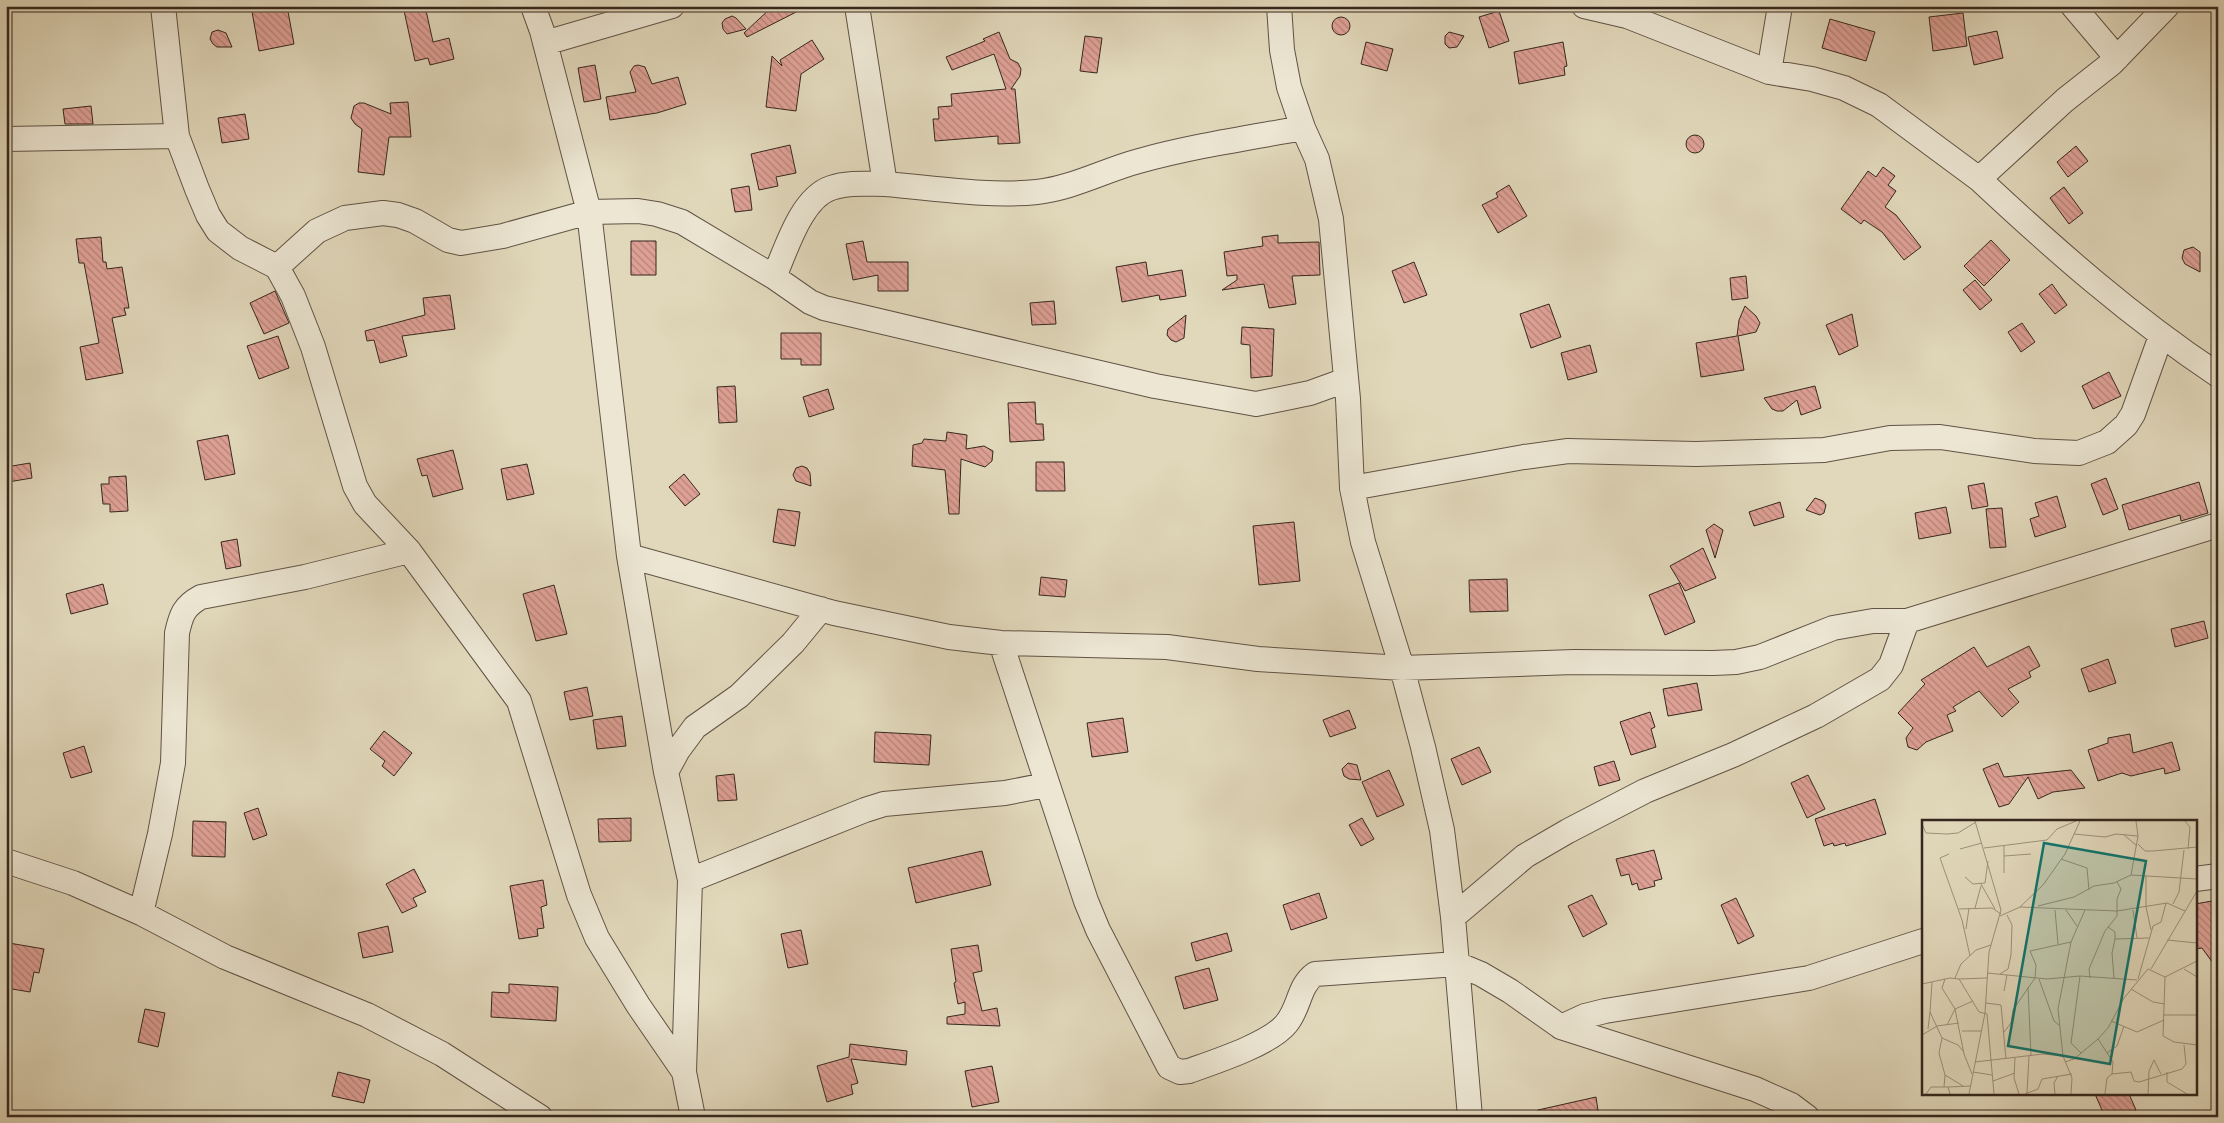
<svg xmlns="http://www.w3.org/2000/svg" width="2224" height="1123" font-family="Alegreya,serif">
  <style>
    .building { fill: url(#building-back-hatch); stroke: #36271e }
    .lines { fill: none; stroke-linecap: round; stroke-linejoin: round }
    .minor-casing { stroke: #615345; stroke-width: 26 }
    .minor { stroke: #ece6d3; stroke-width: 24 }
    .inset-road { fill: none; stroke: #9d917c; stroke-width: 1 }
    .view { fill: #0f766e; fill-opacity: 0.15; stroke: #0f766e; stroke-width: 2.5 }
    .inset-edge { fill: none; stroke: #36271e; stroke-width: 2.5 }
  </style>
  <defs>
    <pattern id="building-back-hatch" width="6" height="6" patternUnits="userSpaceOnUse" patternTransform="scale(1.25)"><rect width="6" height="6" fill="#dfa196"/><path d="M-1 5l2 2M0 0l6 6M5-1l2 2" fill="none" stroke="#b6837a"/></pattern>
  </defs>
  <rect width="100%" height="100%" fill="#e1d8bb"/>
  <filter id="stains"><feTurbulence type="fractalNoise" baseFrequency=".004" numOctaves="4"/><feColorMatrix values="0 0 0 0 .2 0 0 0 0 .09 0 0 0 0 .02 0 0 0 .5 -.17"/></filter>
  <radialGradient id="worn" r=".72"><stop offset=".6" stop-color="#630" stop-opacity="0"/><stop offset="1" stop-color="#630" stop-opacity=".3"/></radialGradient>
  <!-- building -->
  <path class="building" d="M 251,6 L 287,6 L 294,44 L 259,51 Z
    M 403,6 L 425,6 L 433,42 L 449,38 L 454,59 L 430,65 L 428,58 L 415,61 Z
    M 773,6 L 808,6 L 747,37 L 744,33 Z
    M 1499,11 L 1509,41 L 1489,48 L 1479,17 Z
    M 1963,13 L 1967,46 L 1933,51 L 1929,17 Z
    M 732,16 L 736,18 L 746,29 L 727,34 L 723,29 L 722,23 L 725,19 Z
    M1332 26a9 9 0 1 1 18 0a9 9 0 1 1-18 0Z
    M 1830,19 L 1875,32 L 1866,61 L 1822,48 Z
    M 218,30 L 226,33 L 232,47 L 217,47 L 213,44 L 210,39 L 212,32 Z
    M 1997,31 L 2003,58 L 1974,65 L 1968,37 Z
    M 999,32 L 1010,59 L 1018,63 L 1021,69 L 1020,76 L 1011,89 L 1015,89 L 1020,143 L 998,144 L 998,136 L 935,141 L 933,119 L 939,119 L 938,107 L 952,106 L 951,94 L 1006,89 L 994,54 L 952,70 L 946,57 L 985,41 L 983,39 Z
    M 1449,32 L 1464,36 L 1457,47 L 1449,48 L 1445,44 L 1445,36 Z
    M 1085,36 L 1102,38 L 1097,73 L 1080,71 Z
    M 812,40 L 824,59 L 801,74 L 796,111 L 766,107 L 772,56 L 782,66 L 780,60 Z
    M 1366,42 L 1393,49 L 1387,71 L 1361,64 Z
    M 1563,42 L 1567,66 L 1564,67 L 1565,75 L 1519,84 L 1514,52 Z
    M 595,65 L 601,99 L 584,102 L 578,68 Z
    M 638,65 L 645,67 L 652,84 L 678,77 L 686,104 L 657,113 L 610,120 L 606,97 L 636,92 L 630,72 L 634,66 Z
    M 408,102 L 411,137 L 389,137 L 384,175 L 358,172 L 362,129 L 355,124 L 351,118 L 354,106 L 359,103 L 364,103 L 391,114 L 390,103 Z
    M 91,106 L 93,124 L 65,124 L 63,109 Z
    M 245,114 L 249,139 L 222,143 L 218,118 Z
    M1686 144a9 9 0 1 1 18 0a9 9 0 1 1-18 0Z
    M 790,145 L 796,173 L 776,177 L 778,186 L 759,190 L 751,154 Z
    M 2076,146 L 2088,161 L 2068,177 L 2057,162 Z
    M 1883,167 L 1895,176 L 1888,185 L 1896,191 L 1885,207 L 1896,215 L 1921,247 L 1904,260 L 1882,232 L 1864,220 L 1861,224 L 1841,209 L 1868,171 L 1876,177 Z
    M 1509,185 L 1527,216 L 1498,233 L 1482,205 L 1498,197 L 1496,193 Z
    M 749,186 L 752,210 L 735,212 L 731,189 Z
    M 2064,187 L 2083,213 L 2069,224 L 2050,198 Z
    M 1278,235 L 1278,243 L 1319,242 L 1320,275 L 1292,276 L 1296,304 L 1269,308 L 1264,284 L 1222,290 L 1237,280 L 1237,275 L 1227,276 L 1224,252 L 1263,246 L 1262,237 Z
    M 101,237 L 103,262 L 106,262 L 107,269 L 122,267 L 129,308 L 124,308 L 126,315 L 112,318 L 123,373 L 86,380 L 80,347 L 99,343 L 84,263 L 79,263 L 76,239 Z
    M 1991,240 L 2010,260 L 1984,286 L 1964,266 Z
    M 631,241 L 656,241 L 656,275 L 631,275 Z
    M 863,241 L 867,262 L 908,262 L 908,291 L 878,291 L 878,275 L 853,280 L 846,244 Z
    M 2193,247 L 2200,252 L 2200,272 L 2185,264 L 2182,258 L 2184,250 Z
    M 1146,262 L 1148,276 L 1182,270 L 1186,296 L 1160,300 L 1159,295 L 1122,302 L 1116,267 Z
    M 1414,262 L 1427,295 L 1404,303 L 1392,271 Z
    M 1746,276 L 1748,298 L 1732,300 L 1730,278 Z
    M 1975,280 L 1992,300 L 1980,310 L 1963,290 Z
    M 2052,284 L 2067,305 L 2055,314 L 2039,294 Z
    M 275,291 L 289,323 L 264,334 L 250,303 Z
    M 450,295 L 455,329 L 402,336 L 407,356 L 380,363 L 374,340 L 367,341 L 365,331 L 425,315 L 423,298 Z
    M 1054,301 L 1056,324 L 1032,325 L 1030,303 Z
    M 1549,304 L 1561,337 L 1531,348 L 1520,314 Z
    M 1745,306 L 1756,316 L 1760,323 L 1756,332 L 1738,336 L 1744,370 L 1701,377 L 1696,343 L 1737,336 L 1739,320 Z
    M 1852,314 L 1858,346 L 1839,355 L 1826,325 Z
    M 1186,315 L 1184,338 L 1176,342 L 1171,340 L 1167,335 L 1168,329 Z
    M 2022,323 L 2035,342 L 2021,352 L 2008,332 Z
    M 1242,327 L 1274,329 L 1272,376 L 1251,378 L 1250,345 L 1241,344 Z
    M 781,333 L 821,333 L 821,365 L 801,365 L 801,359 L 781,359 Z
    M 278,336 L 289,368 L 259,379 L 247,346 Z
    M 1590,345 L 1597,372 L 1568,380 L 1561,353 Z
    M 2109,372 L 2121,396 L 2093,409 L 2082,386 Z
    M 735,386 L 737,422 L 719,423 L 717,387 Z
    M 1815,386 L 1821,408 L 1801,415 L 1797,400 L 1783,411 L 1777,411 L 1772,409 L 1764,398 Z
    M 828,389 L 834,409 L 809,417 L 803,397 Z
    M 1035,402 L 1036,424 L 1043,424 L 1044,440 L 1010,442 L 1008,403 Z
    M 947,432 L 967,435 L 966,449 L 984,446 L 993,451 L 992,461 L 985,467 L 961,459 L 959,514 L 949,514 L 945,470 L 912,466 L 913,445 L 922,443 L 924,439 L 946,441 Z
    M 228,435 L 235,474 L 205,480 L 197,441 Z
    M 453,450 L 463,489 L 433,497 L 427,475 L 422,476 L 417,459 Z
    M 1036,462 L 1064,462 L 1065,491 L 1036,491 Z
    M 30,463 L 32,478 L 8,482 L 6,467 Z
    M 527,464 L 534,494 L 507,500 L 501,469 Z
    M 802,466 L 807,468 L 810,473 L 811,486 L 796,481 L 793,475 L 796,468 Z
    M 684,474 L 700,494 L 685,506 L 669,487 Z
    M 126,476 L 128,511 L 110,512 L 110,504 L 103,504 L 101,484 L 109,484 L 109,477 Z
    M 2106,478 L 2118,509 L 2103,515 L 2091,484 Z
    M 2199,482 L 2208,513 L 2181,521 L 2180,515 L 2129,530 L 2122,505 Z
    M 1984,483 L 1988,506 L 1972,509 L 1968,486 Z
    M 2057,496 L 2066,527 L 2035,537 L 2030,519 L 2039,516 L 2035,503 Z
    M 1815,498 L 1823,501 L 1826,505 L 1824,513 L 1820,515 L 1806,510 Z
    M 1780,502 L 1784,517 L 1754,526 L 1749,512 Z
    M 1946,507 L 1951,533 L 1919,539 L 1915,513 Z
    M 2002,508 L 2006,547 L 1990,548 L 1986,509 Z
    M 778,509 L 800,512 L 795,546 L 773,542 Z
    M 1294,522 L 1300,581 L 1259,585 L 1253,526 Z
    M 1714,524 L 1723,530 L 1715,558 L 1706,530 Z
    M 237,539 L 241,566 L 226,569 L 221,542 Z
    M 1703,548 L 1716,578 L 1685,591 L 1670,566 Z
    M 1041,577 L 1067,580 L 1065,597 L 1039,595 Z
    M 1507,579 L 1508,611 L 1470,612 L 1469,580 Z
    M 1679,583 L 1695,622 L 1665,635 L 1649,595 Z
    M 103,584 L 108,604 L 71,614 L 66,594 Z
    M 554,585 L 567,634 L 536,641 L 523,594 Z
    M 2204,621 L 2208,638 L 2175,647 L 2171,629 Z
    M 2029,646 L 2040,666 L 2029,672 L 2031,677 L 2008,689 L 2019,702 L 2002,717 L 1979,691 L 1953,707 L 1956,711 L 1947,715 L 1953,731 L 1926,742 L 1917,750 L 1908,747 L 1906,738 L 1913,728 L 1898,713 L 1925,684 L 1921,680 L 1974,647 L 1987,667 Z
    M 2108,659 L 2116,683 L 2089,692 L 2081,669 Z
    M 1697,683 L 1702,710 L 1668,716 L 1663,689 Z
    M 587,687 L 593,716 L 570,720 L 564,692 Z
    M 1349,710 L 1356,728 L 1330,737 L 1323,720 Z
    M 1650,712 L 1655,727 L 1651,729 L 1656,747 L 1631,755 L 1620,722 Z
    M 622,716 L 626,746 L 597,749 L 593,720 Z
    M 1123,718 L 1128,752 L 1092,757 L 1087,723 Z
    M 384,731 L 412,753 L 394,776 L 382,766 L 385,761 L 370,749 Z
    M 875,732 L 931,735 L 929,765 L 874,762 Z
    M 2130,734 L 2133,753 L 2172,742 L 2180,770 L 2165,774 L 2164,768 L 2131,776 L 2122,773 L 2098,781 L 2088,750 L 2108,743 L 2108,738 Z
    M 84,746 L 92,772 L 71,778 L 63,753 Z
    M 1479,747 L 1491,772 L 1462,785 L 1451,759 Z
    M 1614,761 L 1620,780 L 1599,786 L 1594,767 Z
    M 1348,763 L 1357,765 L 1361,780 L 1349,779 L 1344,776 L 1342,769 Z
    M 1998,763 L 2004,777 L 2071,770 L 2085,788 L 2053,792 L 2038,799 L 2028,777 L 2009,804 L 1999,807 L 1983,769 Z
    M 1389,770 L 1404,805 L 1377,817 L 1362,782 Z
    M 734,774 L 737,800 L 718,801 L 716,776 Z
    M 1808,775 L 1825,809 L 1807,818 L 1791,783 Z
    M 1875,799 L 1886,834 L 1846,846 L 1845,843 L 1834,846 L 1833,843 L 1824,846 L 1815,819 Z
    M 258,808 L 267,835 L 253,840 L 244,813 Z
    M 631,818 L 631,841 L 599,842 L 598,819 Z
    M 1362,818 L 1374,839 L 1361,846 L 1349,825 Z
    M 193,821 L 226,822 L 225,857 L 192,856 Z
    M 1654,850 L 1662,879 L 1654,881 L 1655,886 L 1639,890 L 1637,883 L 1632,885 L 1629,874 L 1621,876 L 1616,859 Z
    M 982,851 L 991,885 L 916,903 L 908,868 Z
    M 414,869 L 426,892 L 413,898 L 417,906 L 402,913 L 386,884 Z
    M 543,880 L 547,905 L 541,907 L 544,928 L 537,929 L 538,936 L 519,939 L 510,886 Z
    M 1319,893 L 1327,918 L 1291,930 L 1283,905 Z
    M 1592,895 L 1607,924 L 1583,937 L 1568,906 Z
    M 1736,898 L 1754,936 L 1738,944 L 1721,905 Z
    M 2212,901 L 2216,924 L 2218,924 L 2218,970 L 2202,948 L 2195,949 L 2195,904 Z
    M 388,926 L 393,952 L 363,958 L 358,933 Z
    M 801,930 L 808,964 L 788,968 L 781,934 Z
    M 1227,933 L 1232,951 L 1196,961 L 1191,943 Z
    M 9,943 L 44,949 L 39,973 L 34,972 L 30,992 L 6,988 L 6,960 Z
    M 978,945 L 982,971 L 973,973 L 982,1011 L 997,1008 L 1000,1026 L 947,1024 L 947,1017 L 965,1014 L 965,1002 L 958,1004 L 954,983 L 956,982 L 951,949 Z
    M 1209,968 L 1218,1000 L 1184,1009 L 1175,977 Z
    M 509,984 L 558,987 L 556,1021 L 491,1017 L 492,992 L 509,993 Z
    M 145,1009 L 165,1013 L 158,1047 L 138,1042 Z
    M 850,1044 L 907,1051 L 906,1065 L 851,1059 L 858,1083 L 851,1085 L 853,1094 L 827,1102 L 817,1066 L 849,1057 Z
    M 992,1066 L 999,1102 L 972,1107 L 965,1071 Z
    M 338,1072 L 370,1080 L 364,1103 L 332,1096 Z
    M 2095,1094 L 2129,1094 L 2136,1110 L 2121,1117 L 2105,1117 Z
    M 1596,1097 L 1599,1117 L 1538,1117 L 1538,1110 Z"/>
  <g class="lines">
    <!-- minor casing -->
    <g class="minor-casing">
      <path id="minor" d="M 163,6 L 177,136 L 197,189 L 208,215 L 218,231 L 240,248 L 277,267 L 293,296 L 313,347 L 355,486 L 365,504 L 409,551 L 519,701 L 579,895 L 597,938 L 638,1005 L 684,1072
        M 533,6 L 542,31 L 589,212 L 629,556 L 666,772 L 690,880 L 684,1072 L 693,1117
        M 1279,6 L 1282,50 L 1289,87 L 1303,128 L 1317,159 L 1331,219 L 1348,399 L 1352,488 L 1363,542 L 1402,668 L 1423,747 L 1442,830 L 1453,917 L 1470,1117
        M 1584,6 L 1627,16 L 1769,72 L 1812,79 L 1844,88 L 1879,105 L 1979,179 L 2065,100 L 2112,63 L 2167,6
        M 2073,6 L 2117,58
        M 545,43 L 672,6
        M 1769,72 L 1780,6
        M 6,139 L 177,136
        M 1979,179 C 2055,250 2131,317 2218,375
        M 885,184 C 935,188 988,197 1037,192 C 1073,188 1105,170 1139,161 C 1193,146 1248,138 1303,128
        M 277,267 L 317,231 L 345,218 L 383,213 L 398,215 L 415,221 L 448,240 L 461,243 L 503,236 L 589,212 L 638,211 L 657,214 L 682,222 L 774,277 L 810,302 L 824,308 L 1155,386 L 1256,404 L 1310,393 L 1346,380
        M 774,277 C 786,250 801,198 831,188 C 848,182 868,184 885,184 L 857,6
        M 1352,488 L 1524,457 L 1568,451 L 1696,454 L 1824,450 L 1890,438 L 1940,437 L 2034,451 L 2079,453 L 2107,442 L 2126,425 L 2133,414 L 2161,336
        M 629,556 L 834,613 L 949,637 L 1001,643 L 1167,647 L 1258,659 L 1402,668 L 1574,662 L 1713,663 L 1736,662 L 1760,657 L 1833,628 L 1873,621 L 1907,621 L 2218,525
        M 1001,643 L 1086,901 L 1098,930 L 1169,1067 L 1180,1072 L 1189,1071 C 1214,1062 1270,1044 1286,1024 C 1300,1008 1298,986 1315,974 L 1457,964 L 1481,974 L 1510,991 L 1561,1027 L 1755,1089 L 1791,1105 L 1807,1117
        M 666,772 L 678,750 L 695,727 L 739,696 L 793,643 L 821,609
        M 6,861 L 73,883 L 141,913 L 225,957 L 367,1015 L 442,1054 L 540,1117
        M 2195,879 L 2218,876
        M 690,880 L 865,810 L 884,804 L 1005,793 L 1046,785
        M 141,913 L 160,834 L 173,763 L 177,633 C 181,615 184,606 201,597 L 305,577 L 409,551
        M 1453,917 L 1525,856 L 1568,831 L 1645,791 L 1733,755 L 1816,716 L 1880,679 L 1891,665 L 1907,621
        M 1561,1027 L 1585,1016 L 1605,1011 L 1809,978 L 1923,941"/>
    </g>
    <!-- minor -->
    <use href="#minor" class="minor"/>
  </g>
  <!-- overview -->
  <g transform="translate(1922 820)">
    <rect width="275" height="275" fill="#e1d8bb"/>
    <path class="inset-road" d="M 263,1 L 268,7 L 266,29M 0,4 L 4,13 L 25,14 L 36,13 L 54,2M 152,14 L 183,17 L 194,14 L 216,16 L 214,1M 201,14 L 215,26M 216,24 L 223,31 L 231,31 L 275,27M 82,26 L 82,36 L 109,34M 62,28 L 125,20 L 135,9 L 154,1M 38,29 L 60,23M 27,34 L 18,38 L 40,100 L 48,136M 139,39 L 165,48 L 167,70M 82,53 L 82,36M 209,55 L 216,16M 224,56 L 224,87 L 229,110M 43,57 L 51,64 L 63,63 L 66,41M 59,64 L 73,89M 251,84 L 257,72 L 262,30M 116,86 L 152,77 L 172,66 L 192,63 L 209,55 L 275,59M 98,87 L 195,91 L 245,83 L 263,91M 53,88 L 59,66M 37,89 L 70,88 L 79,94M 133,90 L 136,124M 144,90 L 155,106M 211,90 L 215,118M 78,96 L 98,87 L 121,65 L 143,34 L 158,1M 186,107 L 193,112 L 193,119 L 227,118M 44,109 L 47,88M 245,120 L 275,123M 229,149 L 275,71M 262,149 L 275,157M 65,153 L 125,159 L 158,156 L 215,160M 78,154 L 86,149 L 89,135 L 90,105 L 85,95M 158,156 L 149,223 L 159,233M 243,157 L 241,216 L 252,222 L 275,225M 33,158 L 39,144 L 54,130 L 69,125M 168,158 L 167,149 L 183,111 L 195,96 L 195,79 L 199,69 L 195,62M 192,158 L 190,133 L 193,119M 23,159 L 20,168 L 33,189 L 42,234 L 50,254M 37,159 L 65,158M 117,159 L 132,201 L 137,205M 216,159 L 231,106 L 239,102 L 244,83M 10,162 L 8,192 L 20,218 L 36,225 L 41,231M 0,164 L 28,158 L 37,159 L 57,192 L 65,194 L 72,274M 106,167 L 109,236M 209,169 L 231,182 L 243,184M 82,171 L 85,155M 64,183 L 79,185 L 84,239M 242,195 L 275,195M 189,201 L 215,212 L 242,200M 25,205 L 33,189 L 51,181M 6,209 L 8,192M 40,211 L 59,211M 82,212 L 89,203 L 91,190 L 113,158 L 114,145 L 108,131 L 149,122M 0,215 L 15,206 L 37,203M 20,218 L 17,233 L 23,255 L 22,267 L 26,267 L 28,274M 185,233 L 195,226 L 202,206M 93,238 L 92,258 L 97,274M 232,240 L 239,254M 53,242 L 121,234 L 141,236M 143,242 L 152,239 L 176,219M 51,252 L 70,255M 245,252 L 245,262 L 265,274M 190,254 L 191,242 L 176,219 L 186,208 L 202,178 L 226,149 L 243,157 L 275,141M 23,255 L 41,266M 71,261 L 93,253M 26,267 L 49,266M 105,273 L 107,236M 4,274 L 9,267 L 22,267M 47,274 L 63,193 L 67,132 L 79,90 L 53,1M 103,274 L 116,269 L 120,259 L 150,254M 133,274 L 132,263 L 136,256M 149,274 L 150,258 L 141,236 L 136,189 L 149,122 L 163,90M 183,274 L 185,258 L 190,254 L 209,252 L 212,261 L 217,262 L 260,249 L 264,244 L 262,225M 226,274 L 227,251 L 232,240"/>
    <path class="view" d="M 122,23 L 224,41 L 188,244 L 86,226 Z"/>
    <rect width="275" height="275" class="inset-edge"/>
  </g>
  <!-- margin -->
  <rect width="2224" height="1123" fill="none" stroke="#e1d8bb" stroke-width="25"/>
  <rect x="8" y="8" width="2209" height="1108" fill="none" stroke="#36271e" stroke-width="2.5"/>
  <rect x="12" y="12" width="2199" height="1098" fill="none" stroke="#36271e"/>
  <rect width="100%" height="100%" filter="url(#stains)"/>
  <rect width="100%" height="100%" fill="url(#worn)"/>
</svg>
